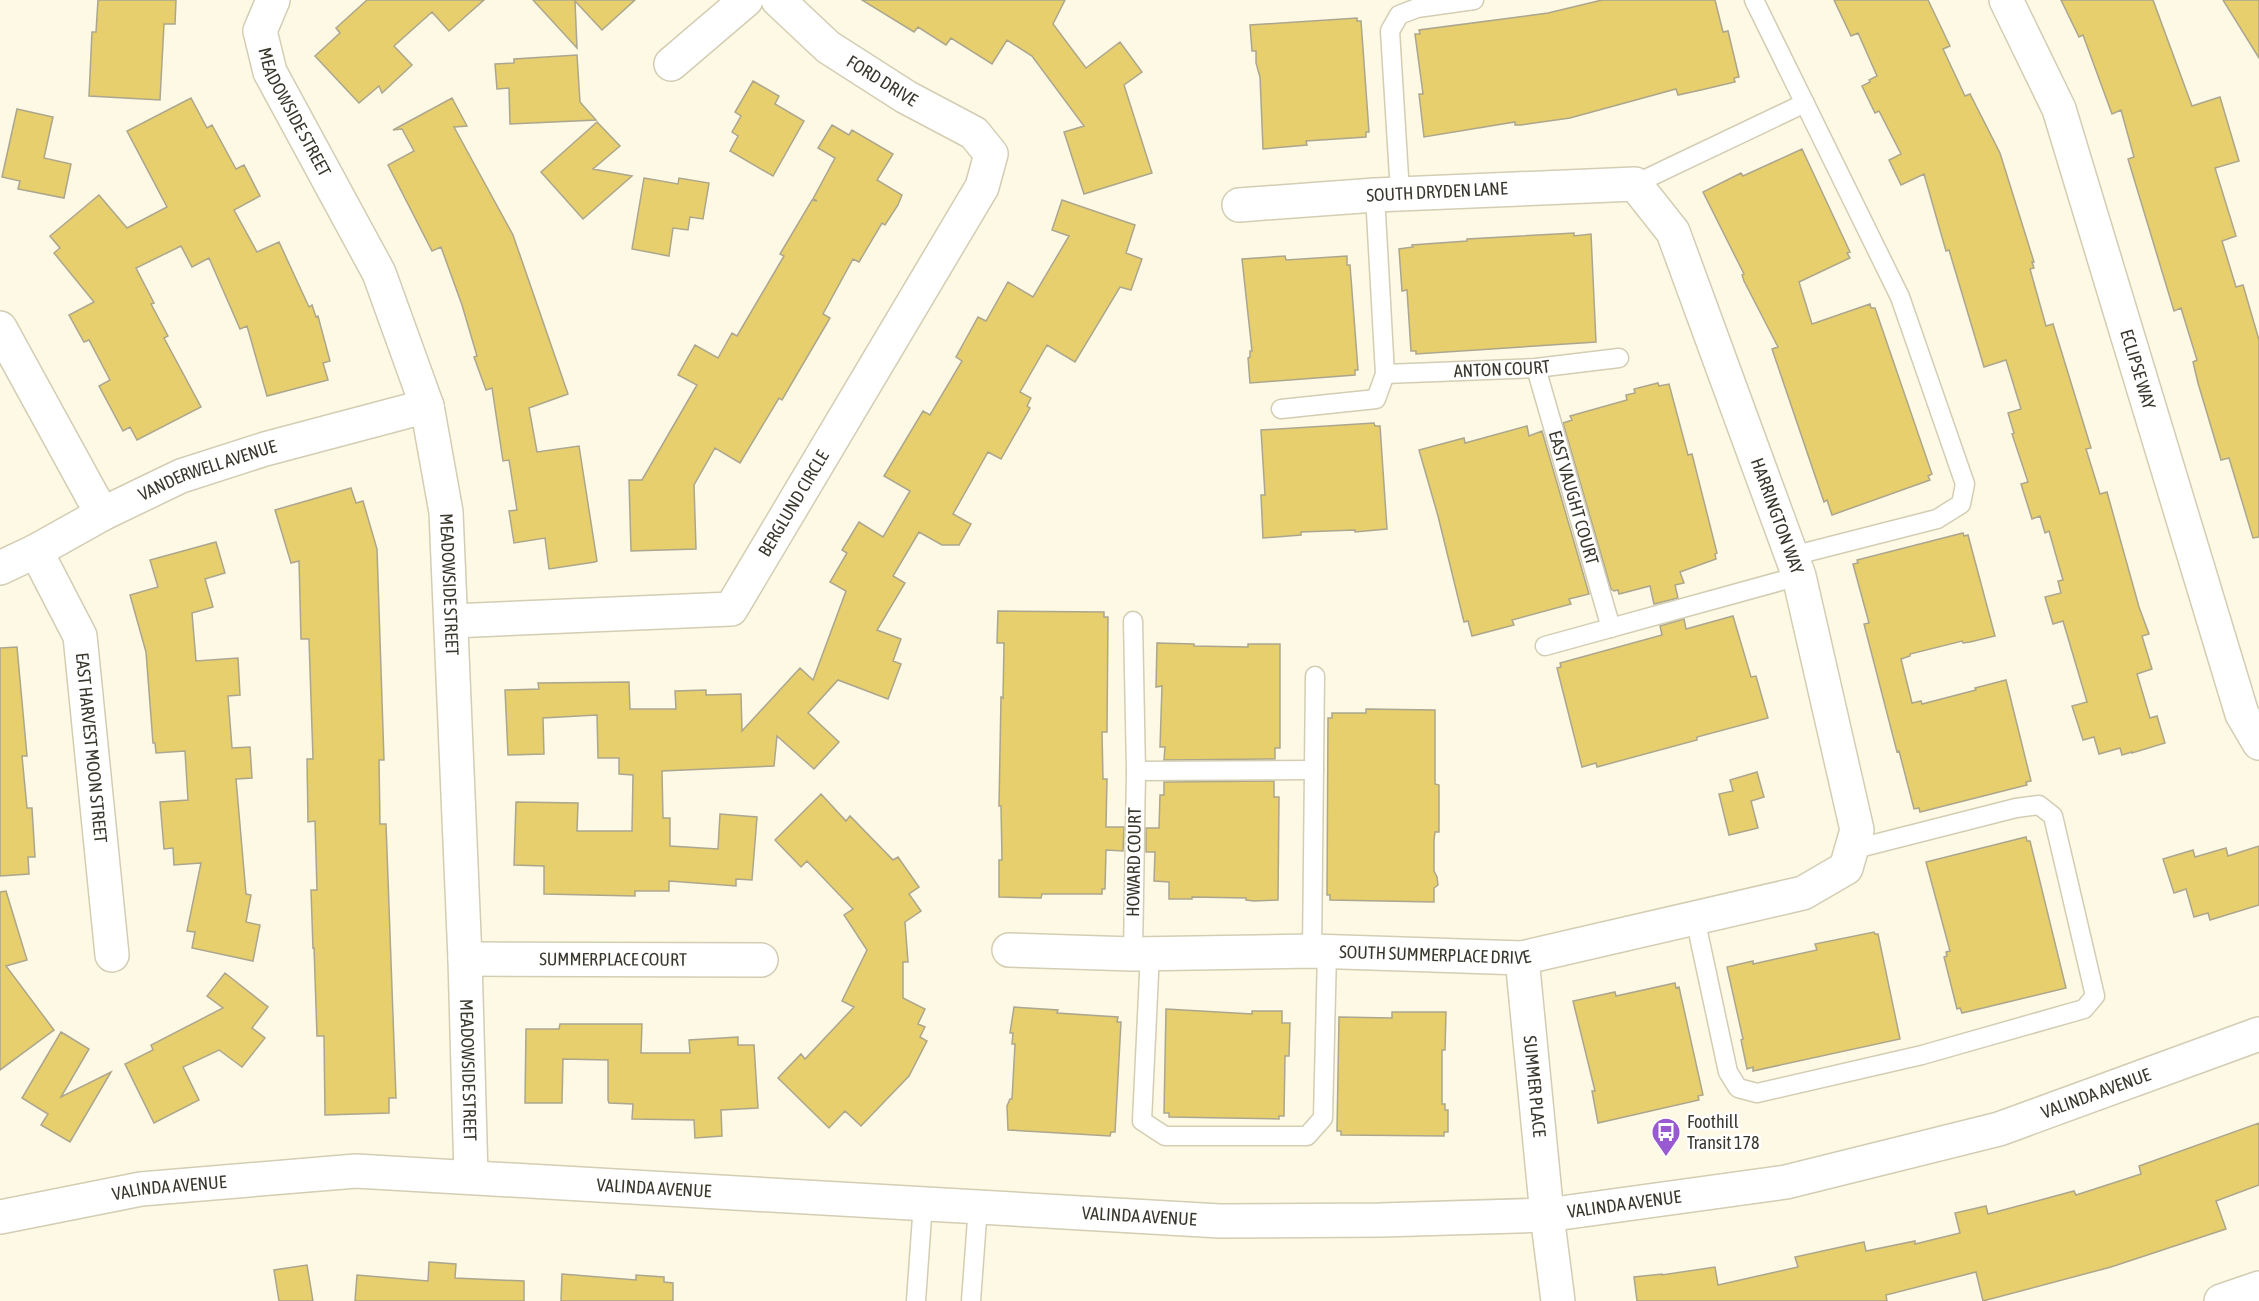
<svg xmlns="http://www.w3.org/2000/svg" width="2259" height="1301" font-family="'Asap Condensed',sans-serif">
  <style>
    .building { fill: #e6cf6c; stroke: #aca68e; stroke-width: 1.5 }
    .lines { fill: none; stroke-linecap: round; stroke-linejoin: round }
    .service-casing { stroke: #d3cdb3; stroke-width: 21 }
    .minor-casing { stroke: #d3cdb3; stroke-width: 36 }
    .secondary-casing { stroke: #d3cdb3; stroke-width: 36 }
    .service { stroke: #fff; stroke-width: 18 }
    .minor { stroke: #fff; stroke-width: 33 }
    .secondary { stroke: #fff; stroke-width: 33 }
    .labels { text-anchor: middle; stroke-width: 5; stroke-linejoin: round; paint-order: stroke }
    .street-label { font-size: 18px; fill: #3a372d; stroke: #fff }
    .poi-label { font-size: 18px; fill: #3a372d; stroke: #fff; text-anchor: start }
  </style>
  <rect width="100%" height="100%" fill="#fef9e4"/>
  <!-- building -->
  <path class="building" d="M 98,0 L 176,0 L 175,24 L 164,24 L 160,100 L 89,96 L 92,32 L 96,32 Z
    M 367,0 L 484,0 L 449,31 L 432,12 L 394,46 L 412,65 L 382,93 L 379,86 L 359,103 L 315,56 L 340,33 L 336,28 Z
    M 533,0 L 635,0 L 602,30 L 575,1 L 577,48 Z
    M 862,0 L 1065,0 L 1053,24 L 1086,68 L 1120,42 L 1142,72 L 1124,85 L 1152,173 L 1084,194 L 1064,132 L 1084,126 L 1032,56 L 1007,40 L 992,64 L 951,38 L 946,45 L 918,27 L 914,32 Z
    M 1602,0 L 1715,0 L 1723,32 L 1728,31 L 1739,77 L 1734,78 L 1735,82 L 1701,90 L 1678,95 L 1676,89 L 1570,118 L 1521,125 L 1515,125 L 1515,122 L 1424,137 L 1419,94 L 1423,94 L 1415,34 L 1420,34 L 1419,30 L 1548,13 Z
    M 1834,0 L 1928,0 L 1950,46 L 1943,49 L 1965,96 L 1970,94 L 2000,153 L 2034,262 L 2032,262 L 2034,268 L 2030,269 L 2046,326 L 2053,324 L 2091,448 L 2086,449 L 2100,494 L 2107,492 L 2139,607 L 2149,634 L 2142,636 L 2152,669 L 2137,674 L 2150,718 L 2157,716 L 2165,743 L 2132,753 L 2132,752 L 2122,755 L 2120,748 L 2099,754 L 2094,737 L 2083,740 L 2072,706 L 2087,702 L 2063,621 L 2053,624 L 2045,597 L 2061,593 L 2058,581 L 2063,580 L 2049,531 L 2045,533 L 2040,516 L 2032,519 L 2021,484 L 2028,482 L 2012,434 L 2014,433 L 2008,413 L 2021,409 L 2006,360 L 1984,367 L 1949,250 L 1946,251 L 1924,174 L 1901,185 L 1889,160 L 1901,154 L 1879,111 L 1875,113 L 1862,86 L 1870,82 L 1869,80 L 1877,76 L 1858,33 L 1851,36 Z
    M 2061,0 L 2153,0 L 2192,106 L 2220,97 L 2239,161 L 2215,168 L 2236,236 L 2222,241 L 2236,287 L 2243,285 L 2259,340 L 2259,537 L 2253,538 L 2229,458 L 2221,460 L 2198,383 L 2193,362 L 2197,360 L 2181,308 L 2174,311 L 2128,159 L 2134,157 L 2121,110 L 2112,114 L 2083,35 L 2079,37 Z
    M 2223,0 L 2259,0 L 2259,58 Z
    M 1357,18 L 1357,21 L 1361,21 L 1369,132 L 1366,132 L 1366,137 L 1306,141 L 1307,145 L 1263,149 L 1260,77 L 1256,63 L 1256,51 L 1252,51 L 1250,25 Z
    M 577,55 L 580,102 L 596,120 L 510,124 L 509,88 L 497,89 L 495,64 L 514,63 L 514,59 Z
    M 753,81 L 779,96 L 775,104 L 804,121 L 773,176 L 730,151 L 738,136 L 732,132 L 741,116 L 735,112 Z
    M 191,98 L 207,128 L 212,125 L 236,169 L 244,165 L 260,196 L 234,210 L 257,252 L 279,242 L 309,307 L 312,305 L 316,317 L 318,316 L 330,361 L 323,363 L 328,380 L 267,396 L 247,326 L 240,329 L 209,258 L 192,267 L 181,246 L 136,268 L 154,303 L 151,304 L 168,336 L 164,338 L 201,407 L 137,440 L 130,427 L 123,431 L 99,386 L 110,380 L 89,340 L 84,342 L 69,315 L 94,302 L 54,253 L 60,248 L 50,236 L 99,195 L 127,228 L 167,207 L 127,131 Z
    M 452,98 L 467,126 L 454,127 L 513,235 L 568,394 L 529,408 L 537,452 L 579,446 L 597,561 L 595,562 L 549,569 L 545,538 L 514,543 L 509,511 L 517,510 L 509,460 L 503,461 L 492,388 L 486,390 L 474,357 L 477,356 L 462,305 L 441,247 L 432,251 L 388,165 L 414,151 L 402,129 L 393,130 Z
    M 17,109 L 53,117 L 44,158 L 71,164 L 64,198 L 18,189 L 20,181 L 2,177 Z
    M 597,122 L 620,146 L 593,169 L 632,176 L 583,219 L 541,172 Z
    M 832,125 L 849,135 L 852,130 L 893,154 L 877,180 L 902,195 L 898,205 L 885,225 L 882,223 L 859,262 L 853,259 L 823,314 L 830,318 L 782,400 L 779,398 L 740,463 L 715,448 L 694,485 L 696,549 L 631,551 L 629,480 L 642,480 L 697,385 L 678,375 L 695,345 L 718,358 L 732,333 L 737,336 L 784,256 L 780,254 L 812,200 L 817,201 L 813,199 L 835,158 L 818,148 Z
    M 1802,149 L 1850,252 L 1847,253 L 1850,258 L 1799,282 L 1812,324 L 1870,304 L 1871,308 L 1875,308 L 1932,474 L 1928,476 L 1930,480 L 1832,515 L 1827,500 L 1824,502 L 1772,349 L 1778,347 L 1744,281 L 1742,275 L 1744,274 L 1703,192 L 1741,173 L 1743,176 Z
    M 644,178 L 678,184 L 679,178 L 709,183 L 703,219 L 690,217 L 688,230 L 673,228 L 669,256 L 632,249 Z
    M 1062,200 L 1135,225 L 1126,253 L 1142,259 L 1131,290 L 1120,287 L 1075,362 L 1047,345 L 1020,392 L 1031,398 L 1027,406 L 1030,408 L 1001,459 L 988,452 L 953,514 L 971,524 L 959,545 L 942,545 L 919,532 L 893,576 L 905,583 L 877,630 L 901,639 L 893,661 L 901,664 L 888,699 L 838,680 L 808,713 L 839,742 L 814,769 L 777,736 L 774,766 L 662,771 L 663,818 L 670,818 L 670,846 L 718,849 L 720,814 L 757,817 L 752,880 L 736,879 L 736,886 L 669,881 L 669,891 L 635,891 L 635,896 L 544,894 L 544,866 L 514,865 L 516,802 L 578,803 L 577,831 L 632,831 L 633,775 L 619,774 L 619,758 L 598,758 L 597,715 L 543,718 L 544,754 L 508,755 L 505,690 L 539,689 L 538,683 L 629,682 L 630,709 L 676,709 L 675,691 L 706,690 L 706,695 L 741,694 L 742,731 L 800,668 L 813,680 L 846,591 L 830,582 L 847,553 L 842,550 L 859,522 L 883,537 L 910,491 L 884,476 L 923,411 L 930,415 L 962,361 L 956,357 L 978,317 L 986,321 L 1008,282 L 1033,297 L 1069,236 L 1052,230 Z
    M 1574,233 L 1574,236 L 1591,234 L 1596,342 L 1416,354 L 1416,351 L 1411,351 L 1407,290 L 1402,291 L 1399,249 L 1413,247 L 1412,245 L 1467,241 L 1467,239 Z
    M 1285,256 L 1286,260 L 1347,256 L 1347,265 L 1350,265 L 1358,370 L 1355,370 L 1355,375 L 1250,383 L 1248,358 L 1250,357 L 1250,351 L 1252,351 L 1242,259 Z
    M 1658,383 L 1659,386 L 1669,384 L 1688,455 L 1692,454 L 1717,553 L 1715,554 L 1716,559 L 1680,572 L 1684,583 L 1675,585 L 1678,598 L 1654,604 L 1650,586 L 1619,594 L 1618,590 L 1614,591 L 1611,589 L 1563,423 L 1572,420 L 1570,416 L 1627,400 L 1626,395 L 1635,393 L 1634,389 Z
    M 1374,423 L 1375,426 L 1380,426 L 1387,529 L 1355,532 L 1355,530 L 1301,532 L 1301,535 L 1263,538 L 1261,495 L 1265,495 L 1261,430 Z
    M 1527,426 L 1529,436 L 1542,431 L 1589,594 L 1569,599 L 1571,604 L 1512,620 L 1514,625 L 1472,636 L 1468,621 L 1464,622 L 1438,516 L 1419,450 L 1464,438 L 1465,443 Z
    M 351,488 L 356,503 L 363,501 L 377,549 L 384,760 L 379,760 L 380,824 L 386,824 L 396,1098 L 389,1098 L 389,1113 L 325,1115 L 324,1036 L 317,1036 L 314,947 L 313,949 L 311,890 L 317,890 L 315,821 L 308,822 L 307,759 L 313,759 L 309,639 L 301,639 L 299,561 L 291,563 L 275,510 Z
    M 1963,533 L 1964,536 L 1968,535 L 1995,636 L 1970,642 L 1963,643 L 1962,641 L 1910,654 L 1910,656 L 1901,659 L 1912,703 L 1921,701 L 1922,704 L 1976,690 L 1975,688 L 2006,680 L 2031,781 L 2026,782 L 2027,785 L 1920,812 L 1919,808 L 1914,809 L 1899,751 L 1897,752 L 1864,624 L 1869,623 L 1853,564 L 1858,563 L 1857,560 Z
    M 216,542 L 225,573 L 205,579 L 213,607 L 192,613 L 196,661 L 238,658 L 240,695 L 228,696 L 232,748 L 250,747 L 252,778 L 236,779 L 246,894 L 251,895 L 246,922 L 260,925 L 253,961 L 192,948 L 195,932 L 187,931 L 201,863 L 174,865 L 173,848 L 164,849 L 160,802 L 188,800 L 185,751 L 156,753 L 155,743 L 153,743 L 146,652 L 130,595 L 158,587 L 150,560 Z
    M 998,611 L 1104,612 L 1104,617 L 1108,617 L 1107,732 L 1102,732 L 1103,779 L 1107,779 L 1106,827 L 1124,827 L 1123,851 L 1106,850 L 1105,889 L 1102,889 L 1102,894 L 1042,894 L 1041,898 L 999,897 L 999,860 L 1002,860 L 1001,806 L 999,806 L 1001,697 L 1003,698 L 1004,643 L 997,643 Z
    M 1733,616 L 1751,677 L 1756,676 L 1768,718 L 1697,737 L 1697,740 L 1597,767 L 1596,763 L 1582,767 L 1557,668 L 1561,667 L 1560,663 L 1662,635 L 1660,626 L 1684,619 L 1686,629 Z
    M 1157,643 L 1194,644 L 1194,646 L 1248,647 L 1248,644 L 1280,644 L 1280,748 L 1275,748 L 1275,759 L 1164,760 L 1165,747 L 1160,747 L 1162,686 L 1156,687 Z
    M 17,647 L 27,756 L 22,756 L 27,808 L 32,808 L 35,857 L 28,857 L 29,874 L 0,876 L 0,648 Z
    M 1366,709 L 1435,710 L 1435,784 L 1439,785 L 1439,832 L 1435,832 L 1434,840 L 1434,871 L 1437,877 L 1438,885 L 1434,888 L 1434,902 L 1330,900 L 1330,895 L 1327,895 L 1328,718 L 1332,718 L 1332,713 L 1366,713 Z
    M 1757,772 L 1764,797 L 1751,801 L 1758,828 L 1729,835 L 1719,794 L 1733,791 L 1730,780 Z
    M 1274,781 L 1274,797 L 1279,797 L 1278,900 L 1254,901 L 1246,900 L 1246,898 L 1192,897 L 1192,899 L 1169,899 L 1169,882 L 1154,881 L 1155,852 L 1146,852 L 1146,828 L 1159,828 L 1160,795 L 1164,795 L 1164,782 Z
    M 821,794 L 846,821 L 850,816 L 893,860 L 898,857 L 919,887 L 909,894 L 921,911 L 905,922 L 908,962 L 903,962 L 903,998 L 925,1009 L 918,1024 L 925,1027 L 920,1037 L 927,1041 L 909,1076 L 861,1126 L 845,1111 L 829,1128 L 778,1078 L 801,1054 L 805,1059 L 854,1007 L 842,1001 L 867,950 L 844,915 L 853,909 L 807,861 L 801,867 L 775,840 Z
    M 2026,837 L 2027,841 L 2030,841 L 2066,988 L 1962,1013 L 1960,1008 L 1957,1009 L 1944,957 L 1947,956 L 1946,952 L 1950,951 L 1926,862 Z
    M 2259,846 L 2259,905 L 2210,920 L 2208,913 L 2194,917 L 2186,889 L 2174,893 L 2163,859 L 2193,850 L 2195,857 L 2226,848 L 2228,856 Z
    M 6,891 L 27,960 L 6,966 L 54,1030 L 0,1070 L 0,892 Z
    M 1874,932 L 1875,934 L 1878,934 L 1900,1039 L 1753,1071 L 1753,1067 L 1747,1069 L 1741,1040 L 1743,1039 L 1727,967 L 1753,961 L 1753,964 L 1817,950 L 1815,944 Z
    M 225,973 L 268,1007 L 252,1028 L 265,1038 L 242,1067 L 219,1050 L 183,1067 L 199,1100 L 154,1123 L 125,1064 L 153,1050 L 151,1045 L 223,1008 L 207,996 Z
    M 1675,983 L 1676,988 L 1679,987 L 1703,1095 L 1698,1096 L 1699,1100 L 1598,1123 L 1592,1091 L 1595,1091 L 1573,1001 L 1615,992 L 1616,996 Z
    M 1014,1007 L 1058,1010 L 1057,1013 L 1118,1017 L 1117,1022 L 1121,1022 L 1115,1132 L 1111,1132 L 1110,1136 L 1008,1130 L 1007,1106 L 1010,1099 L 1012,1099 L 1015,1044 L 1012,1044 L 1013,1033 L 1010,1033 Z
    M 1166,1009 L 1252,1014 L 1252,1011 L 1282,1011 L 1282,1023 L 1290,1023 L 1289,1056 L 1285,1056 L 1284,1116 L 1279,1116 L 1279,1119 L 1169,1117 L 1169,1113 L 1164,1113 Z
    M 1392,1012 L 1446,1012 L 1445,1050 L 1442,1050 L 1442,1104 L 1445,1104 L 1445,1110 L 1448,1110 L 1448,1132 L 1444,1132 L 1444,1136 L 1341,1135 L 1341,1131 L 1337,1131 L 1339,1017 L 1392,1018 Z
    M 560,1024 L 642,1024 L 641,1053 L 690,1053 L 689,1040 L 738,1037 L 738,1045 L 754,1045 L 758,1108 L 721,1110 L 722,1136 L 695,1138 L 694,1120 L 632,1119 L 633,1104 L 609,1103 L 608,1100 L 608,1060 L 563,1059 L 562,1103 L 525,1103 L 526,1029 L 559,1029 Z
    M 61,1032 L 89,1049 L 61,1097 L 111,1072 L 70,1142 L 41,1125 L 48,1114 L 22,1098 Z
    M 2259,1123 L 2259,1185 L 2216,1201 L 2226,1229 L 2111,1267 L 1983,1301 L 1976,1272 L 1886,1295 L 1887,1301 L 1637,1301 L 1634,1277 L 1662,1274 L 1662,1275 L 1715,1267 L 1718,1285 L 1798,1267 L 1795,1257 L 1864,1242 L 1866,1251 L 1915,1241 L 1915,1244 L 1960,1233 L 1955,1213 L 1986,1206 L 1988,1214 L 2074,1191 L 2076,1195 L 2141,1174 L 2139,1166 Z
    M 429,1262 L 456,1264 L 455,1278 L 524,1281 L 524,1301 L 355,1301 L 357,1275 L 428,1281 Z
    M 307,1265 L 313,1301 L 279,1301 L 274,1270 Z
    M 562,1274 L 636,1280 L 636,1275 L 664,1277 L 664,1282 L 673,1283 L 673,1301 L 561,1301 Z"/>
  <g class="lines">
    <!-- service casing -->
    <g class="service-casing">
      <g id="service">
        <path d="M 1754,0 L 1900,297 L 1965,484 L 1961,504 L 1937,519 L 1792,556"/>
        <path d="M 1635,184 L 1805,103"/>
        <path d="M 1400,193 L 1390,31 L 1399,15 L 1417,8 L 1474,0"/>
        <path id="s1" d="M 1536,368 L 1611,628"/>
        <path id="s2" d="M 1385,374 L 1536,368 L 1619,358"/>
        <path d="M 1281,409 L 1376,399 L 1385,374 L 1375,195"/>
        <path d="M 1133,621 L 1136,771 L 1133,954"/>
        <path d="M 1545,646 L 1799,576"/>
        <path d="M 1136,771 L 1314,770"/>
        <path d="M 1695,918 L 1728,1072 L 1738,1088 L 1757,1093 L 1922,1055 L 2084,1009 L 2095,996 L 2053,816 L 2039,805 L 2016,808 L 1851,850"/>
        <path d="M 1312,951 L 1315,676"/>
        <path d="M 1150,953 L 1142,1121 L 1165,1136 L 1307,1136 L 1323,1118 L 1327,952"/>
        <path d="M 916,1301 L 923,1203"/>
        <path d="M 971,1301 L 978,1206"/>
      </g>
    </g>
    <!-- minor casing -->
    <g class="minor-casing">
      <g id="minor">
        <path id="s3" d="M 273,0 L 260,31 L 270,72 L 379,273 L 427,406 L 446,512 L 465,959 L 471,1176"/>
        <path id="s4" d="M 2006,0 L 2059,109 L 2242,714 L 2259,743"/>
        <path d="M 671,64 L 746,0"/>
        <path d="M 0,328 L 102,514"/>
        <path id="s5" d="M 36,551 L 80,636 L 112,955"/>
        <path id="s6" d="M 0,568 L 36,551 L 102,514 L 181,476 L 265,449 L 427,406"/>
        <path id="s7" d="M 452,621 L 731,609 L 982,187 L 991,154 L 974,133 L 906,97 L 828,47 L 778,0"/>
        <path id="s8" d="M 1009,950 L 1133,954 L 1312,951 L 1522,958 L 1803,893 L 1846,868 L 1857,830 L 1799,576 L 1673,232 L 1635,184 L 1375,195 L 1239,205"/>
        <path id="s9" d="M 1522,958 L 1547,1215 L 1558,1301"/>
        <path id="s10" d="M 465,959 L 761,960"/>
        <path d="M 2221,1301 L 2259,1288"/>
      </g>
    </g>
    <!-- secondary casing -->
    <g class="secondary-casing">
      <g id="secondary">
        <path id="s11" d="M 0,1217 L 141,1189 L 356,1171 L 1220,1221 L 1381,1220 L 1547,1215 L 1786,1182 L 1999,1129 L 2259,1034"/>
      </g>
    </g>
    <!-- service -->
    <use href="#service" class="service"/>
    <!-- minor -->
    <use href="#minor" class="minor"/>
    <!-- secondary -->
    <use href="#secondary" class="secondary"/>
  </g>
  <!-- icons -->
  <defs>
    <g id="bus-pin" transform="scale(1.5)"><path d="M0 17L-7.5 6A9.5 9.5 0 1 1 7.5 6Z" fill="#995ad1" stroke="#fff"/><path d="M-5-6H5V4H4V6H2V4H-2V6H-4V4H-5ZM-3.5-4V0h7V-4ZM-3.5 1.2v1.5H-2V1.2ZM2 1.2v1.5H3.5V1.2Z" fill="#fff"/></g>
  </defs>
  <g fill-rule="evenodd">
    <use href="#bus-pin" x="1666" y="1132"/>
  </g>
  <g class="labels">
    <!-- street labels -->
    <g class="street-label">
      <text transform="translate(882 81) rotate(32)" y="6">FORD DRIVE</text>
      <text dy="6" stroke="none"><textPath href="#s3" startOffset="122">MEADOWSIDE STREET</textPath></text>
      <text transform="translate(1437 192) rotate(-3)" y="6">SOUTH DRYDEN LANE</text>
      <text dy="6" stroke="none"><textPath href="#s2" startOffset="117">ANTON COURT</textPath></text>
      <text dy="6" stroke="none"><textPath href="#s4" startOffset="393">ECLIPSE WAY</textPath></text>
      <text dy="6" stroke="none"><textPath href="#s6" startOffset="230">VANDERWELL AVENUE</textPath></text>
      <text dy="6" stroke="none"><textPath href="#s1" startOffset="135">EAST VAUGHT COURT</textPath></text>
      <text dy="6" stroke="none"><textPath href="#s7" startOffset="402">BERGLUND CIRCLE</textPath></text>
      <text transform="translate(1777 516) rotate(70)" y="6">HARRINGTON WAY</text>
      <text dy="6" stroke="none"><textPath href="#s3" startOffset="626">MEADOWSIDE STREET</textPath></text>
      <text dy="6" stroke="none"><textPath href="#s5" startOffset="208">EAST HARVEST MOON STREET</textPath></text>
      <text transform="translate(1134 862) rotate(-89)" y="6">HOWARD COURT</text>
      <text dy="6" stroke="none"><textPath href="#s8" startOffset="426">SOUTH SUMMERPLACE DRIVE</textPath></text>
      <text dy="6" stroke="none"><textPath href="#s10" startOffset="148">SUMMERPLACE COURT</textPath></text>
      <text dy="6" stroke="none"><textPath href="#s3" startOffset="1112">MEADOWSIDE STREET</textPath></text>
      <text dy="6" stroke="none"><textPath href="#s9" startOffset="129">SUMMER PLACE</textPath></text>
      <text dy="6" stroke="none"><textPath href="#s11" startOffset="2116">VALINDA AVENUE</textPath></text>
      <text dy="6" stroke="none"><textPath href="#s11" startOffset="658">VALINDA AVENUE</textPath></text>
      <text dy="6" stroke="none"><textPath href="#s11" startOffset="172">VALINDA AVENUE</textPath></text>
      <text dy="6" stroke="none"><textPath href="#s11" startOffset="1630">VALINDA AVENUE</textPath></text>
      <text dy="6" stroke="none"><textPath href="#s11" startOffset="1144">VALINDA AVENUE</textPath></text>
    </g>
    <!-- poi labels -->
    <g class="poi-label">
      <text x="1687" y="1128">Foothill<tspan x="1687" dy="21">Transit 178</tspan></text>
    </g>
  </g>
</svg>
